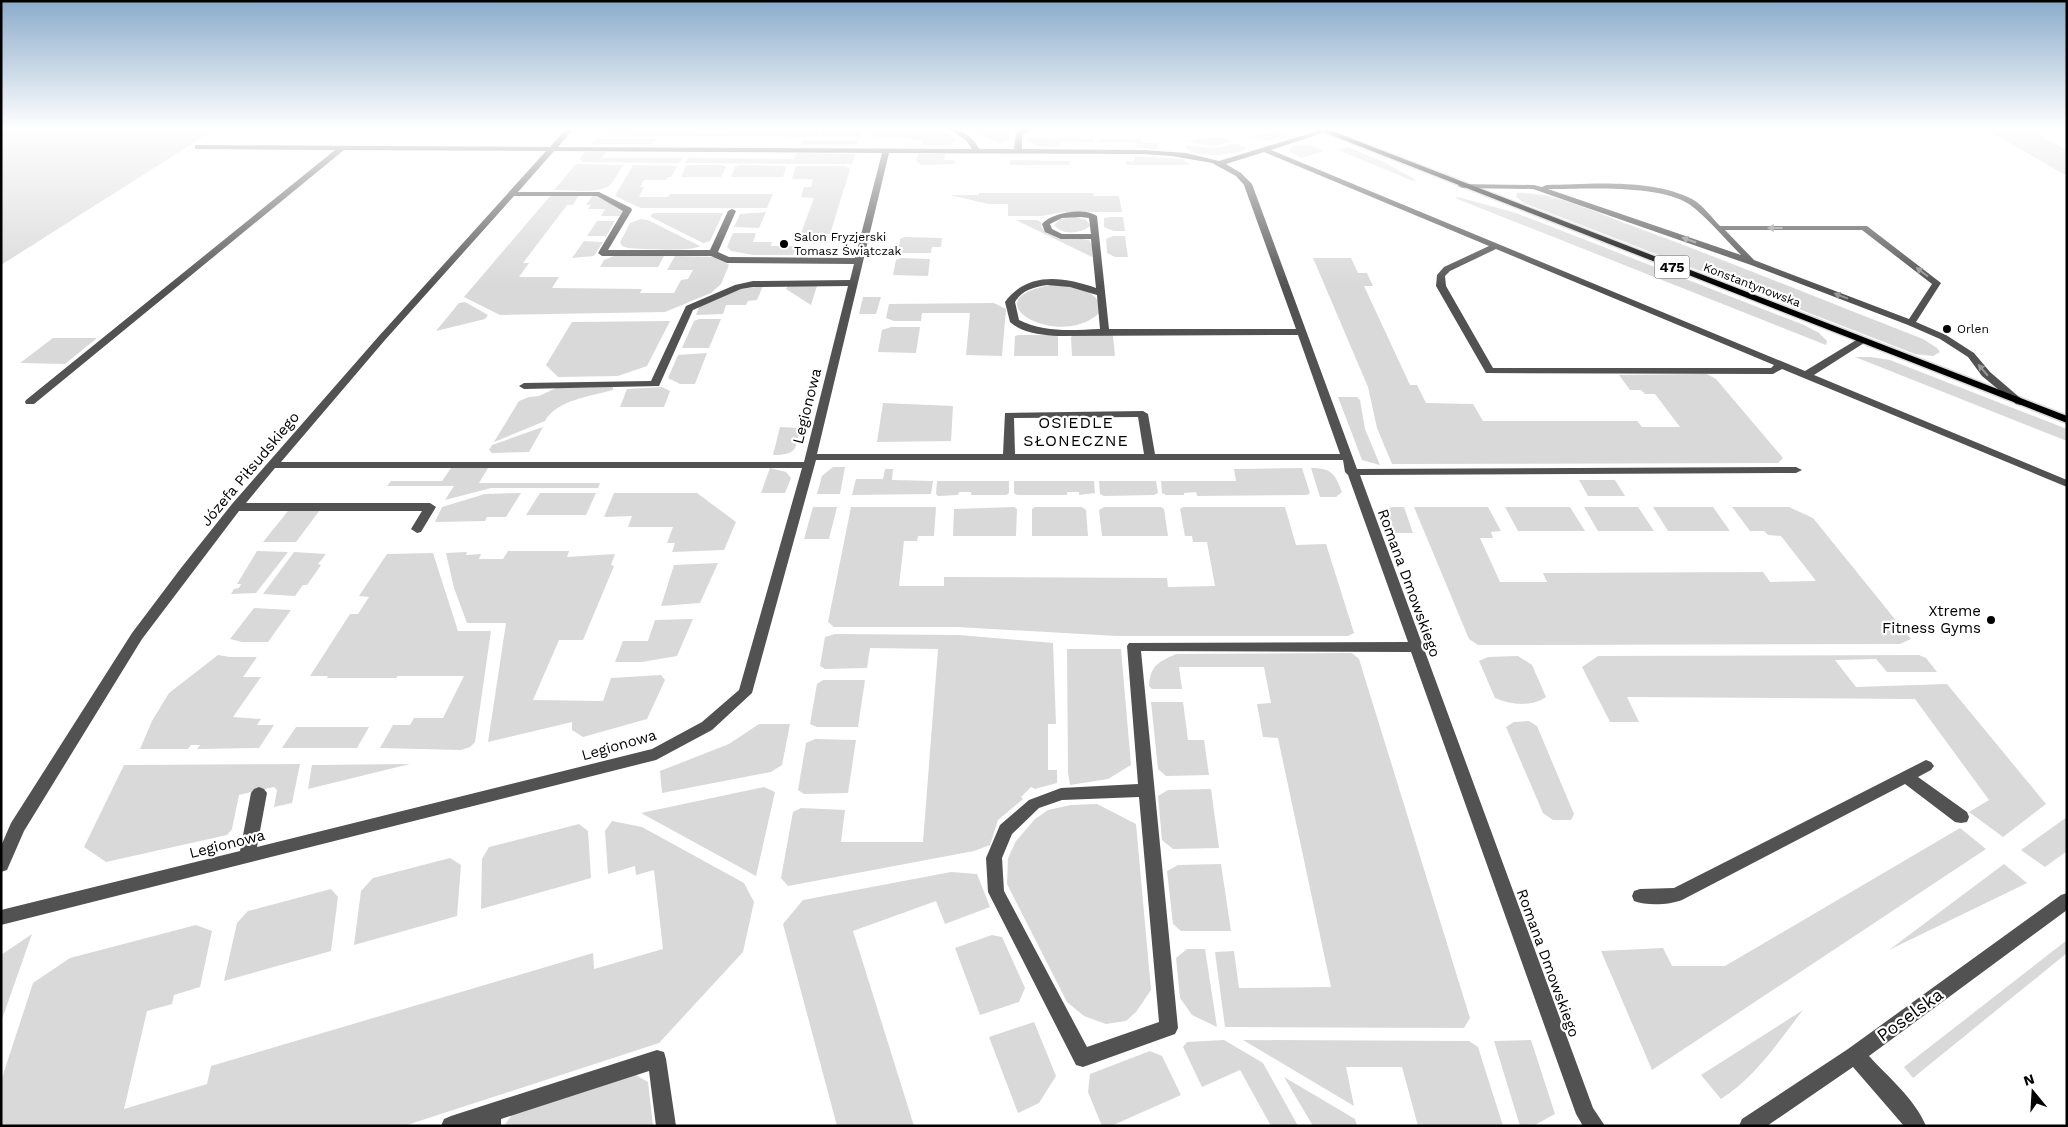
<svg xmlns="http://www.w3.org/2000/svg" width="2068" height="1127" font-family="'Work Sans',sans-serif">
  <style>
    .green { fill: #d9d9d9 }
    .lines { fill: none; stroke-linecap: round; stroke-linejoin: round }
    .major-casing { stroke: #dbdbdb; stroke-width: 3 }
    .minor { fill: #525252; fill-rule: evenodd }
    .major { fill: #000; fill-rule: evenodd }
    .oneway { fill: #979797 }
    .poi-dot { fill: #000; stroke: #fff; stroke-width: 2 }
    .labels { text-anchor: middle; stroke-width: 4.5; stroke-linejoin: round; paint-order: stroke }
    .far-poi-label { font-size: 12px; fill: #000; stroke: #fff; text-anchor: start }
    .far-street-label { font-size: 12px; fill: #000; stroke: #fff }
    .shield { fill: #fff; stroke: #4c4c4c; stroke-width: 1 }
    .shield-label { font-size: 14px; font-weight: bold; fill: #000 }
    .street-label { font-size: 15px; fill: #000; stroke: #fff }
    .poi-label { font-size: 15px; fill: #000; stroke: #fff; text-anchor: end }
    .neighbourhood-label { font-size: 16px; letter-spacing: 1px; fill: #000; stroke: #fff }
    .near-street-label { font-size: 18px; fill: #000; stroke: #fff }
  </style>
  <rect width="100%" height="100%" fill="#fff"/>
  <!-- green -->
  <path class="green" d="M 1,128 L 217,128 L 1,265 Z
    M 607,128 L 668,128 L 666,133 L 733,133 L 736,128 L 820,128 L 817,137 L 610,135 L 603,133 Z
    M 823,128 L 861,128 L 861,137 L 820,137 Z
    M 872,128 L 931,128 L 955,137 L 956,141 L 949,145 L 922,145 L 923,140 L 913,140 L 907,137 L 874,137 Z
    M 965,128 L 1011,128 L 1010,137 L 1002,144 Z
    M 1984,128 L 2028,128 L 2067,150 L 2067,176 Z
    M 1273,131 L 1287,136 L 1272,141 L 1250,138 Z
    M 1222,137 L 1232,141 L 1215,146 L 1185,141 Z
    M 1028,138 L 1093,139 L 1093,142 L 1060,142 L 1060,147 C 1048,147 1038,148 1028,141 Z
    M 597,139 L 657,139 L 653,144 L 591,144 Z
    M 1098,139 L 1141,139 L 1143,143 L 1159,143 L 1157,149 L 1136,148 L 1135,143 L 1098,142 Z
    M 802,140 L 857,140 L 858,143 L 854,145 L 800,145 Z
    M 1236,143 L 1246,147 L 1245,150 C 1233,156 1194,158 1185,147 L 1187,145 L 1212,149 Z
    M 1308,144 L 1324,151 L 1301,158 L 1289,151 L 1293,146 Z
    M 1348,147 L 1386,163 L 1416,180 L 1413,181 L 1338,150 Z
    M 585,152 L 606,152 L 602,158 L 682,158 L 680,163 L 584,162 L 579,159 Z
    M 797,153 L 855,154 L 852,164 L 685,163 L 688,158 L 794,159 Z
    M 918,154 L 945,154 L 944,160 L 955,160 L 954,164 L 921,165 L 916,161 Z
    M 1134,156 L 1182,159 L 1191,165 L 1127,165 L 1125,161 L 1134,161 Z
    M 1010,160 L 1069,161 L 1070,165 L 1010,165 Z
    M 576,164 L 623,165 C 619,171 615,180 610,185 C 600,194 567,190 554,190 Z
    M 633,165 L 677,166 L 671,177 L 668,177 L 667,180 L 644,180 L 640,187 L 644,187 L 639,197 L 668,197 L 670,194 L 773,194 L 767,208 L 641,208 L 615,196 Z
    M 691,165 L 722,165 L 726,167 L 721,177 L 681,177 L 686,166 Z
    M 739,165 L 784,166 L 786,167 L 783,177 L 731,177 L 735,167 Z
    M 800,166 L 846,166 L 850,169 L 830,234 L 801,233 L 814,198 L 801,197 L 804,187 L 811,187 L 813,179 L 792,179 L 795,167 Z
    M 979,193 L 1093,193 L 1094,196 L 1119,196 L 1122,212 L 1064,212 L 1042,216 L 1008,216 L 1008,204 L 988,204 L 950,195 L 979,195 Z
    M 1517,193 C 1553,191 1597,213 1630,225 C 1728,261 1825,301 1923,339 L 1937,348 L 1940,352 L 1933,356 L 1915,354 L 1524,203 L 1516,197 Z
    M 551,195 L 579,195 L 573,205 L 567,205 L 523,263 L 529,263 L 519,277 L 559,277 L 552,288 L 642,289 L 640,293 L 674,293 L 681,280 L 688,279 L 693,270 L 667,270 L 675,256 L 717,257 L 729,265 L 721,284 L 711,293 L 665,312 L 500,315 L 464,297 Z
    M 593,195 L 597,195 L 624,209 L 620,216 L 601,216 L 605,209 L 588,209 L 591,205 L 586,205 Z
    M 1458,197 L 1516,213 L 1804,325 L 1819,333 L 1827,341 L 1826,345 L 1455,198 Z
    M 766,212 L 759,228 L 734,227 L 740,214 Z
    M 654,213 L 723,213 L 710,241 L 703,243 L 651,217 L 651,215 Z
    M 1076,217 L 1086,220 L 1090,225 L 1089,227 C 1079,234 1062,235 1054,225 L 1060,219 Z
    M 1110,217 L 1123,217 L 1125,231 L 1114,231 L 1104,227 L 1104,218 Z
    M 641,219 L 648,220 L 700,246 C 691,252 642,249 628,248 L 622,246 L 620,242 L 630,223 Z
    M 1016,220 L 1037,220 L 1041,222 L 1042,228 L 1049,234 L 1089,240 L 1092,245 L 1092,257 Z
    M 597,221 L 615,221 L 606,236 L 587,236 Z
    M 733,233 L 756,233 L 753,242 L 772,242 L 771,246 L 796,246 L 793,255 L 753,255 L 731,251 L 727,247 Z
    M 1113,236 L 1125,236 L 1128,257 L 1115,257 L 1107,253 L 1106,239 Z
    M 904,237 L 942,238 L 941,247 L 932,247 L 931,253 L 898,253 L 900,239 Z
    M 584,241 L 603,242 L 594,256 L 572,258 Z
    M 614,256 L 664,256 L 658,267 L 600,267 L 604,260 Z
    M 901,258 L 930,259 L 928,276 L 893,275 L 896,260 Z
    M 1313,258 L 1351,258 L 1358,273 L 1367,273 L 1373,286 L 1364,286 L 1410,385 L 1417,385 L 1426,403 L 1473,404 L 1483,421 L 1637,421 L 1642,427 L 1680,427 L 1655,394 L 1645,394 L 1641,390 L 1630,390 L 1619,375 L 1707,374 L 1716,379 L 1783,458 L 1778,463 L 1392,464 L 1377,428 L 1368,387 Z
    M 1051,285 C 1069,285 1091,287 1100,304 L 1099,313 C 1061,351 967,300 1051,285 Z
    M 763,286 L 757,300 L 748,301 L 746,305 L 726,305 L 723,314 L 696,315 L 699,307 L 741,289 Z
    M 788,286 L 817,286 L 811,305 L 786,289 Z
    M 863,297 L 881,297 L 876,314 L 859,314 Z
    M 465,302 L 488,315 L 485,319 L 436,331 L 459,303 Z
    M 994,303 L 1006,309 L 1002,356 L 966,355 L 970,313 L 922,313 L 921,321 L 894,321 L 886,318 L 889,304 Z
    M 699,319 L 721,319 L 709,348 L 682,348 L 694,321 Z
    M 670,321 L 647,366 L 618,376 L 558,377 L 546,365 L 572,322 Z
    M 891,327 L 920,327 L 916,353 L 878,352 L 882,330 Z
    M 1019,335 L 1056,335 L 1058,337 L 1058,356 L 1014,356 L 1015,336 Z
    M 1073,335 L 1111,335 L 1113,336 L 1115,356 L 1072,356 L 1071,337 Z
    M 53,338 L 97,338 L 65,364 L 20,363 Z
    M 707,353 L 695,384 L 680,384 L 668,378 L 678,355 Z
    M 1855,357 L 1871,357 L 1890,360 L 2067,429 L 2067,441 Z
    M 613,387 L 613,390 C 592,396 556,400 545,421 L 494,442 L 519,401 L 529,397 L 539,396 L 556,388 Z
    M 662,387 L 670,391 L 664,407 L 620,407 L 627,389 Z
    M 1338,397 L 1357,397 L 1360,400 L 1365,429 L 1380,465 L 1362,460 Z
    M 883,403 L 953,406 L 951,441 L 877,442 Z
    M 543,427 L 529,452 L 492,453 L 489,450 L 492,445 Z
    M 780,427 L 800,428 C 796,449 797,455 773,455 Z
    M 833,467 L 845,467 L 840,494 L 817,494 L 822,476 Z
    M 451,468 L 488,468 L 479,483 L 600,483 L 598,488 L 491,488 L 445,500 L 454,486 L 387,486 L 391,481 L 442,481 Z
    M 770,468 L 786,472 L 791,478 L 785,493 L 761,493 Z
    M 1302,468 L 1310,493 L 1307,495 L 1197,496 L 1196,492 L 1184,493 L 1184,495 L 1166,495 L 1162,493 L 1161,481 L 1236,481 L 1234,469 Z
    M 1311,468 C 1332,468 1335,474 1342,492 L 1336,497 L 1320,497 Z
    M 885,469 L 893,469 L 892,480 L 933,481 L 931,494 L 852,495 L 856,479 L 883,479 Z
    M 1579,480 L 1615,480 L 1625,496 L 1588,496 Z
    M 937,481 L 1009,481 L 1009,493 L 1006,495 L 971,495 L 971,492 L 959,492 L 958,495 L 938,496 L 936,494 Z
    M 1014,481 L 1094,481 L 1095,493 L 1079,495 L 1079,492 L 1067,492 L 1067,495 L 1017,495 L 1014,493 Z
    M 1099,481 L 1156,481 L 1158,493 L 1154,495 L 1104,496 L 1100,494 Z
    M 521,493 L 506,517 L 487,517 L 485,521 L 435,522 L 442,507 L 485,494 Z
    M 540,493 L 596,493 L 586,515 L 526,515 Z
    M 614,493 L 697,493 L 736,522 L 724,550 L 672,552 L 675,543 L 667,543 L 673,527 L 628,527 L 632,516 L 604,517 Z
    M 813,507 L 837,507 L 829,539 L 804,539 Z
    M 851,507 L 936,507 L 934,536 L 918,536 L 917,541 L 904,541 L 899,586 L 944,586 L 944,577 L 1167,578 L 1168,587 L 1215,586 L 1207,542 L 1193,542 L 1192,536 L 1185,536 L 1180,509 L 1183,507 L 1285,507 L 1296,545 L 1326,544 L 1354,633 L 1348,636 L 1117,636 L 957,627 L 834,627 L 828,622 Z
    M 1014,507 L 1017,509 L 1016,536 L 953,536 L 954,509 Z
    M 1035,507 L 1082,507 L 1086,510 L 1088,536 L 1032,536 L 1032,509 Z
    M 1104,507 L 1161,507 L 1164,509 L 1168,536 L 1102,536 L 1099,510 Z
    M 1392,507 L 1404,507 L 1413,533 L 1391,533 L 1383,511 Z
    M 1414,507 L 1488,507 L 1501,531 L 1491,532 L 1493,538 L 1480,538 L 1500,582 L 1547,582 L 1543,573 L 1763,572 L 1770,582 L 1816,581 L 1781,536 L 1768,535 L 1764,531 L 1750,531 L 1732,507 L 1789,507 L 1813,518 L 1911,639 L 1900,644 L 1478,645 L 1469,639 Z
    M 1505,507 L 1570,507 L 1585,531 L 1518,531 Z
    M 1584,507 L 1638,507 L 1654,531 L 1598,531 Z
    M 1653,507 L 1713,507 L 1730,531 L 1668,531 Z
    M 320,510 L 296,542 L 263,542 L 288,511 Z
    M 257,551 L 288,552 L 256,593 L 231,594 L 234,589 L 239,588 L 241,584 L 237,584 Z
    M 508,551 L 569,551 L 567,557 L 615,554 L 611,565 L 614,566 L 583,640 L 559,640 L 533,700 L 603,701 L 611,678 L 661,675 L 665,680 L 647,719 L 583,737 L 572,730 L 572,722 L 488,742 L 506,623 L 467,623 L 454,588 L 446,553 L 467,552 L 466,555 L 481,554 L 479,559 L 503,559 Z
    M 294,552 L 326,554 L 318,564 L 321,565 L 307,585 L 303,585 L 295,596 L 263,594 Z
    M 433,553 L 458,631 L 491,631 L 475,742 L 470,747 L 461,750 L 380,748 L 393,725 L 410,725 L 414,718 L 443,718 L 464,676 L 398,676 L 396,678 L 327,678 L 328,676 L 310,676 L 350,614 L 358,614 L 369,597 L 359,596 L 387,554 Z
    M 718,563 L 700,603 L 661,606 L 674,565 Z
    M 254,608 L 291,610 L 268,642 L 242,642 L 230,639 Z
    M 693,619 L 677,656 L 642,662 L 615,662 L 623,641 L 648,641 L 655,620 Z
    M 835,634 L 959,635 L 1053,643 L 1056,724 L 1048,724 L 1048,770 L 1057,770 L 1057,783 L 1035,789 L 1031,787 L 1021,797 L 1023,799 L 998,820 L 990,845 L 974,851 L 788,886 L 781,878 L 793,812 L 801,808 L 845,810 L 841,842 L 923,842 L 938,649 L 870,648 L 867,668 L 825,669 L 820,666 L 825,637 Z
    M 1067,649 L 1121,649 L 1131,765 L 1108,779 L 1070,785 L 1068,773 Z
    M 1352,653 L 1359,659 L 1470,1018 L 1464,1028 L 1225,1027 L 1215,952 L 1234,951 L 1239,988 L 1331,987 L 1278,738 L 1263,737 L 1257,704 L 1271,703 L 1264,667 L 1179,667 L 1182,689 L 1152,689 L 1149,686 C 1150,665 1159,662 1176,654 Z
    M 218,655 L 230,657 L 257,657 L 243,677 L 261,677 L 233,717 L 261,719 L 257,725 L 274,725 L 259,748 L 197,749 L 200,745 L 191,745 L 188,749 L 140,749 L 152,721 L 169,693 Z
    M 1919,655 L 1926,658 L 1937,672 L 1887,672 L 1876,659 L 1835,660 L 1856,687 L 1947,684 L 2046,804 L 2003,837 L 1969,812 L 1989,800 L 1915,699 L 1627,697 L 1639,722 L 1610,722 L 1582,667 L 1598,656 Z
    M 1518,656 L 1532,665 L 1546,697 C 1532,707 1511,705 1495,698 L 1479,661 L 1488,657 Z
    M 823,680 L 865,680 L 858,727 L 817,727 L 810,724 L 817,684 Z
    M 1151,702 L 1183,702 L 1188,740 L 1204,740 L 1209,775 L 1166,776 L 1158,769 Z
    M 1529,721 L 1537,726 L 1574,814 L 1571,820 L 1553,820 L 1543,813 L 1506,727 L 1514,722 Z
    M 759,724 L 790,724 L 782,765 L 771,772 L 662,793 L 660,771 L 729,744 Z
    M 296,727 L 369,727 L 357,748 L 282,748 Z
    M 815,739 L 856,740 L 848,793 L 804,794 L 798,790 L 806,743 Z
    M 300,764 L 292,803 L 274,807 L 277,790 L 274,787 L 239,795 L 232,829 L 227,835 L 106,862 L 84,847 L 124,765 Z
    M 410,764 L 308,789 L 312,765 Z
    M 764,787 L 775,792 L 756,876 L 641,813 Z
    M 1211,789 L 1219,848 L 1173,849 L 1162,840 L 1158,796 L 1168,790 Z
    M 1097,804 L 1136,824 L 1151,990 L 1136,1012 L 1126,1021 L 1106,1024 L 1084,1016 L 1067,1002 L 1007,884 L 1008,858 L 1016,841 L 1035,819 L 1048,810 L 1071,805 Z
    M 2067,817 L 2067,851 L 2045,867 L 2021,850 Z
    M 612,821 L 642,827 L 744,883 L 754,902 L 743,952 L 659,1043 L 404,1126 L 1,1126 L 1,1081 L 33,983 L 70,958 L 196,925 L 212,931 L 200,987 L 174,995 L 172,1004 L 147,1011 L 124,1109 L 207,1084 L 211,1066 L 593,953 L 594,969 L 663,949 L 654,870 L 636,875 L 635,866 L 608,874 L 605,831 Z
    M 579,824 L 588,831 L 591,878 L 481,909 L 482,859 L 489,847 Z
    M 1960,828 L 1986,849 L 1652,1070 L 1601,951 L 1663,948 L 1672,966 L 1725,966 Z
    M 450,858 L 461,865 L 457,916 L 354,945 L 361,891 L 373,878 Z
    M 1221,864 L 1231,931 L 1181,931 L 1173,924 L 1167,871 L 1178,865 Z
    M 2004,864 L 2027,883 L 1889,950 Z
    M 951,872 L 977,874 L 990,907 L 945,924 L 936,901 L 853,931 L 914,1126 L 837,1126 L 783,924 L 803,900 Z
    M 331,889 L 338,897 L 331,951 L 224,981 L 237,923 L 248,911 Z
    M 32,934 L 1,1022 L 1,955 Z
    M 992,935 L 1002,937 L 1025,988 L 1019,1002 L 980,1015 L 955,948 Z
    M 2067,940 L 2067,953 L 1913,1078 L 1904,1067 Z
    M 1187,949 L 1205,949 L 1217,1027 L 1192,1015 L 1180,998 L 1176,958 Z
    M 1803,1010 C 1778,1042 1756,1077 1721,1099 L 1701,1075 Z
    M 1034,1022 L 1056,1076 L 1039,1103 L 1018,1113 L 989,1037 Z
    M 1224,1040 L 1263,1063 L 1298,1126 L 1271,1126 L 1240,1070 L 1202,1087 L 1183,1047 L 1187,1042 Z
    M 1243,1040 L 1469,1041 L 1478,1047 L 1503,1126 L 1418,1126 L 1402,1067 L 1346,1067 L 1354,1106 Z
    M 1531,1040 L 1555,1114 L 1533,1126 L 1520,1126 L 1494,1041 Z
    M 1150,1051 L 1162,1056 L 1181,1095 L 1111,1126 L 1102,1126 L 1088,1092 L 1090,1074 Z
    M 636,1075 L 648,1082 L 653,1126 L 504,1126 L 513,1113 Z
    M 1284,1077 L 1355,1119 L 1357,1126 L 1313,1126 Z"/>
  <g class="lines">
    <!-- major casing -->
    <g class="major-casing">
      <path id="major" d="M 1313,128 L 1324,128 L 2067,416 L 2067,423 Z"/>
    </g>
    <!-- minor -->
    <path class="minor" d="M 567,128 L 574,128 L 558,147 L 972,149 L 966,140 L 947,128 C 961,128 972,136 979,149 L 1014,149 L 1016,132 L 1026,128 L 1034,128 L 1022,135 L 1022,149 L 1144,150 L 1186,153 L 1219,161 L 1324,129 L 1328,131 L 1326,132 L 1271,150 L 1805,371 L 1858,339 L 1864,339 L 1864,343 L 1814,375 L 2067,480 L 2067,487 L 1782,369 L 1773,374 L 1486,373 L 1436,286 L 1437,275 L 1444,267 L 1489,246 L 1264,152 L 1226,164 L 1241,173 L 1252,184 L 1357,469 L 1796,467 L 1802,470 L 1796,473 L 1360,475 L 1593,1108 L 1605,1126 L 1583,1126 L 1576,1114 L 1411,652 L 1141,651 L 1178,1028 L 1175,1034 L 1083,1067 L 1076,1065 L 988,892 L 986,858 L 1000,825 L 1029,800 L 1061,788 L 1138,784 L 1127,646 L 1129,643 L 1408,642 L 1348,475 L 1345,472 L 1343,460 L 816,460 L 752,693 L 712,730 L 656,760 L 1,925 L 1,910 L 240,851 L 251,793 L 254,789 L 259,787 L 264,789 L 267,793 L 257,847 L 652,749 L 702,722 L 739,690 L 802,468 L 275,468 L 246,503 L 430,503 L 436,507 L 421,532 L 417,533 L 411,529 L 422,511 L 239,511 L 142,639 L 24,831 L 7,870 L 1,872 L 1,846 L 11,823 L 132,633 L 181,568 L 232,504 L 379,336 L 546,151 L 344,150 L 34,404 L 26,404 L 25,402 L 26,400 L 335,150 L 198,149 L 195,149 L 195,145 L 550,147 ZM 554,151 L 882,153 L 855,258 L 729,257 L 718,252 L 736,211 L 732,209 L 728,211 L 710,250 L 608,250 L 632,210 L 631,208 L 599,192 L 518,192 ZM 889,153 L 1144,154 L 1172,156 L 1212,163 L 1236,176 L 1244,185 L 1296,329 L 1109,329 L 1097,216 C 1084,207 1052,212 1042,224 L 1045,232 L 1061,239 L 1091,239 L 1096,288 C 1064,277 1028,271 1005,302 L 1010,322 C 1022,333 1043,335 1058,336 L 1298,335 L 1340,454 L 1155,454 L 1148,414 L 1143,411 L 1005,413 L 1003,454 L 817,454 ZM 514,196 L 597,196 L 623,211 L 598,253 L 602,256 L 711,256 L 727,263 L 854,264 L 850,280 L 753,281 L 735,285 L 686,306 L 651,381 L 524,383 L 519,386 L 524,389 L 659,386 L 693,310 L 741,289 L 753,287 L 848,286 L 804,462 L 281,462 L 385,340 ZM 1081,217 L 1089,218 L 1091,234 L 1062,234 L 1052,229 L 1050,224 L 1062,218 ZM 1496,249 L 1774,365 L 1771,368 L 1493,368 L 1446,286 L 1445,276 L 1450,271 ZM 1047,285 L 1070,287 L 1097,295 L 1100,329 C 1072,330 1045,333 1019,320 L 1015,302 C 1022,290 1034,287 1047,285 ZM 1138,417 L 1144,454 L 1015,454 L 1014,418 ZM 1139,797 L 1159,1022 L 1087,1047 L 1004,891 L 1002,858 L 1012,834 L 1039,808 L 1062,800 Z
      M 1459,184 L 1534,185 L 1542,187 L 1546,185 C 1589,184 1652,178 1692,199 C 1703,205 1711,217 1720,226 L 1867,226 L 1941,283 L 1916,322 L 1946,335 L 1974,353 L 1990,372 L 2025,402 L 2020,405 L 2016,404 L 1982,376 L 1968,357 L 1940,339 L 1908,325 L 1751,265 L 1533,189 L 1462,188 L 1458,186 ZM 1548,189 C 1585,189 1658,184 1689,204 C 1706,216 1726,240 1741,255 ZM 1725,230 L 1862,230 L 1932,284 L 1909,319 L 1754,260 Z
      M 1926,760 L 1931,762 L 1934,766 L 1931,770 L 1918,777 L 1967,812 L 1969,817 L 1967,822 L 1961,823 L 1955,822 L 1905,784 L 1682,900 C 1669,905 1647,906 1634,901 L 1632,896 L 1634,891 L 1640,889 L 1674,888 Z
      M 2067,893 L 2067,910 L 1869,1056 C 1888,1077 1915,1099 1926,1126 L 1904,1126 L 1853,1067 L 1767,1126 L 1739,1126 L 1742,1119 L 1848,1049 L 2061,895 Z
      M 657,1050 L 664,1052 L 666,1059 L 676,1126 L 656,1126 L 649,1071 L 501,1119 L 501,1126 L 441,1126 L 444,1119 L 451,1116 Z"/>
    <!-- major -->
    <use href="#major" class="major"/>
  </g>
  <!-- one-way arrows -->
  <defs><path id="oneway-solid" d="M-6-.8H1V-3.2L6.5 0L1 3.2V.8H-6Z" transform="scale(1.25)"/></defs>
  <g class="oneway">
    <use href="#oneway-solid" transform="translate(1775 228) rotate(180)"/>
    <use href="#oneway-solid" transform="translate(1689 240) rotate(-161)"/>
    <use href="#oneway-solid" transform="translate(1922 272) rotate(-143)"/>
    <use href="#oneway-solid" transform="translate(1841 296) rotate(-159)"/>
    <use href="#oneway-solid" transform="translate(1983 370) rotate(-130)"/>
  </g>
  <!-- sky -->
  <linearGradient id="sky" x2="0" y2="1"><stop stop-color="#8baccb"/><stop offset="0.45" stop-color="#fff"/><stop offset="1" stop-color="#fff" stop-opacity="0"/></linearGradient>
  <rect width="2068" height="286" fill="url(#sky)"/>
  <!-- markers -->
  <g class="poi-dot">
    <circle cx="784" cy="244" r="5"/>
    <circle cx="1947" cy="329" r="5"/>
    <circle cx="1991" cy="620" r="5"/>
  </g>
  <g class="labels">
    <!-- far-poi labels -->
    <g class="far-poi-label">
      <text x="794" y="241">Salon Fryzjerski<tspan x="794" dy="14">Tomasz Świątczak</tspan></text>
      <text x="1957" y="333">Orlen</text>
    </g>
    <!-- far-street labels -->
    <g class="far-street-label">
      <text transform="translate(1752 285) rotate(21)" y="4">Konstantynowska</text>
    </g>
    <!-- shield labels -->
    <rect class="shield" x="1654.5" y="255.5" width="35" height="23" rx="4"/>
    <g class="shield-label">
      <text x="1672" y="272">475</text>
    </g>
    <!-- street labels -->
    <g class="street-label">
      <text transform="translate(807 406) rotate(-76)" y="5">Legionowa</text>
      <text transform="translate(250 469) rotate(-50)" y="5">Józefa Piłsudskiego</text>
      <text transform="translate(1409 583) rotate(70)" y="5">Romana Dmowskiego</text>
      <text transform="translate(619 745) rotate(-16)" y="5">Legionowa</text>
      <text transform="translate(227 844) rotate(-14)" y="5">Legionowa</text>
      <text transform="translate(1548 963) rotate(70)" y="5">Romana Dmowskiego</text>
    </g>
    <!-- poi labels -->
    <g class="poi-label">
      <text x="1981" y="616">Xtreme<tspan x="1981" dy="17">Fitness Gyms</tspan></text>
    </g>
    <!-- neighbourhood labels -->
    <g class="neighbourhood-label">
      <text x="1076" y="428">OSIEDLE<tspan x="1076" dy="18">SŁONECZNE</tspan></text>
    </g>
    <!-- near-street labels -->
    <g class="near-street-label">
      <text transform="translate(1910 1015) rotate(-36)" y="6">Poselska</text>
    </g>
  </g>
  <!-- border -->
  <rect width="2068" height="1127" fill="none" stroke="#000000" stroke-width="5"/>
  <!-- north arrow -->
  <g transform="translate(2033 1092) rotate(342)" stroke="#ffffff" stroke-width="4" paint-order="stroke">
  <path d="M0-4L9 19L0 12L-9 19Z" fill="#000000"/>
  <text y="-8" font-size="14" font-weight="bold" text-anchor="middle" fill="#000000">N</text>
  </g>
</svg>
